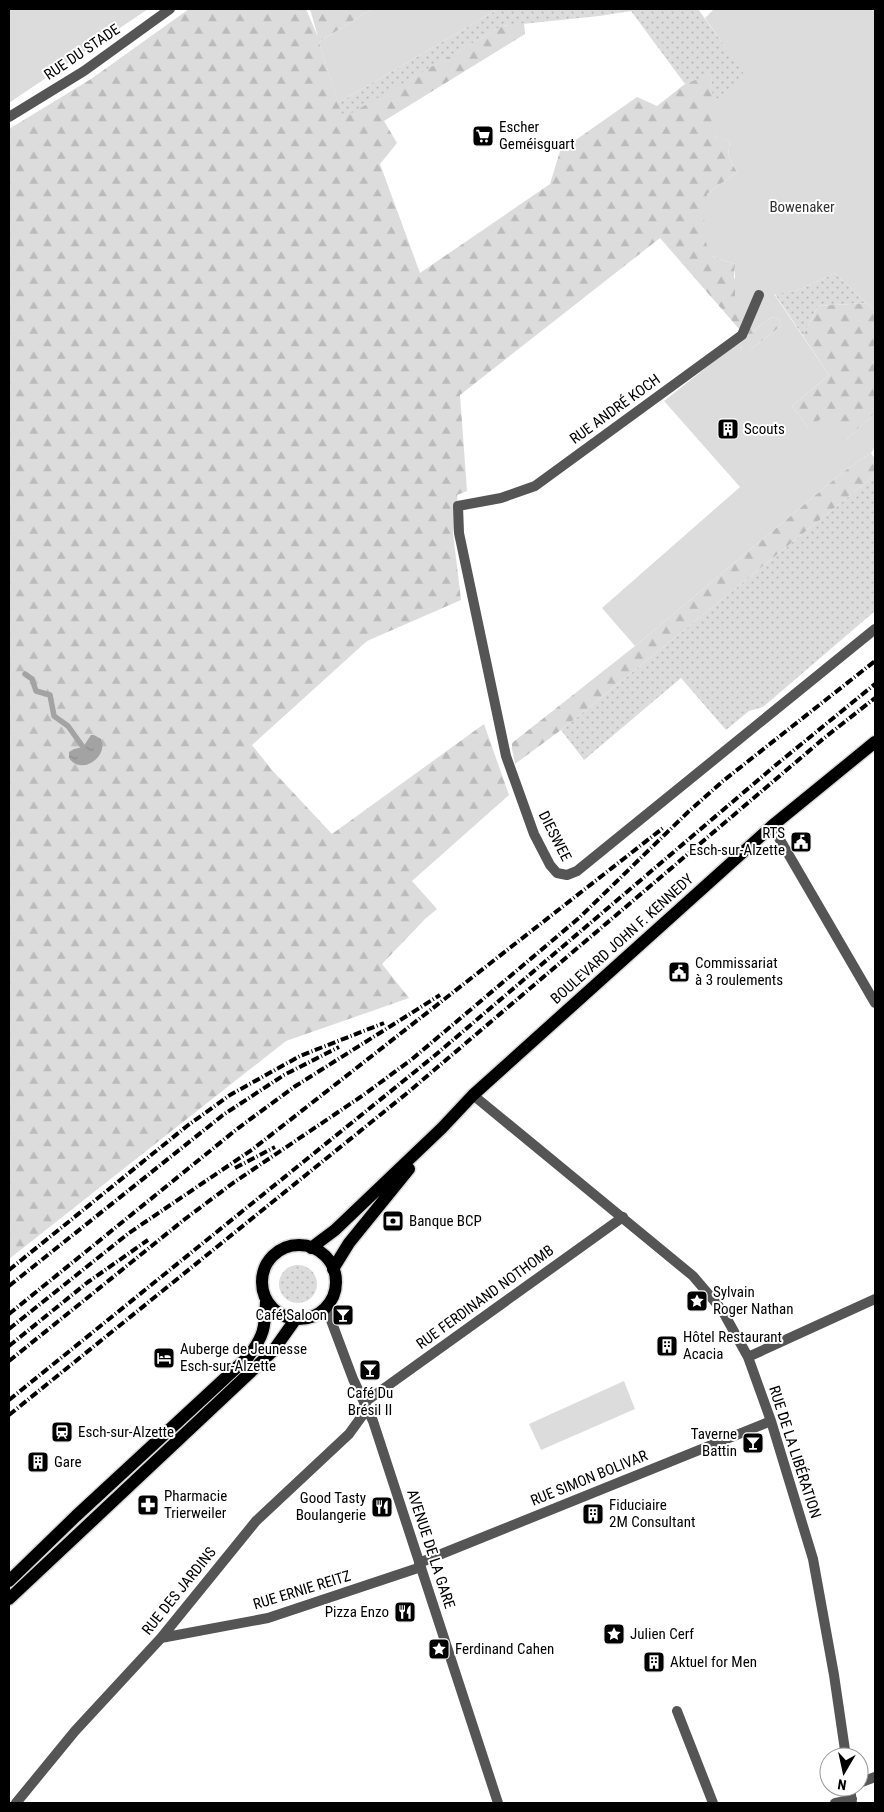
<svg xmlns="http://www.w3.org/2000/svg" width="884" height="1812" font-family="'Roboto Condensed',sans-serif">
  <style>
    .grass { fill: url(#grass-dots) }
    .forest { fill: url(#forest-firs) }
    .garden { fill: #dcdcdc }
    .water { fill: url(#water-ripples) }
    .lines { fill: none; stroke-linecap: round; stroke-linejoin: round }
    .stream { stroke: #a3a3a3; stroke-width: 5.5 }
    .primary-casing { stroke: #dbdbdb; stroke-width: 15 }
    .street { stroke: #555; stroke-width: 10 }
    .primary { stroke: #000; stroke-width: 12 }
    .rail { stroke: #000; stroke-width: 4; stroke-dasharray: 8 2.5 1 2.5; stroke-linecap: butt }
    .labels { text-anchor: middle; stroke-width: 4; stroke-linejoin: round; paint-order: stroke }
    .street-label { font-size: 15px; fill: #000; stroke: #fff }
    .poi-label { font-size: 15px; fill: #000; stroke: #fff; text-anchor: start }
    .park-label { font-size: 15px; fill: #333; stroke: #fff }
  </style>
  <defs>
    <pattern id="grass-dots" width="8" height="8" patternUnits="userSpaceOnUse" patternTransform="scale(1.25)"><rect width="8" height="8" fill="#dcdcdc"/><path d="M2 2h.1M6 6h.1" fill="none" stroke="#bbb" stroke-width="1.8" stroke-linecap="round"/></pattern>
    <pattern id="forest-firs" width="22" height="20" patternUnits="userSpaceOnUse" patternTransform="scale(1.25)"><rect width="22" height="20" fill="#dcdcdc"/><path d="M5 1l3.5 6h-7zM16 11l3.5 6h-7z" fill="#bbb"/></pattern>
    <pattern id="water-ripples" width="26" height="14" patternUnits="userSpaceOnUse" patternTransform="scale(1.25)"><rect width="26" height="14" fill="#a3a3a3"/><path d="M2 4q2-2 4 0t4 0M15 11q2-2 4 0t4 0" fill="none" stroke="#8b8b8b"/></pattern>
  </defs>
  <rect width="100%" height="100%" fill="#fff"/>
  <!-- grass -->
  <path class="grass" d="M 498,9 L 698,9 L 747,77 L 712,103 L 711,75 L 685,84 L 631,11 L 599,16 L 502,26 L 343,119 L 338,103 Z
    M 835,273 L 866,303 L 818,306 L 803,336 L 774,293 L 796,291 Z
    M 875,475 L 875,611 L 763,707 L 749,711 L 726,730 L 681,678 L 584,760 L 561,730 Z
    M279 1284a19 19 0 1 1 38 0a19 19 0 1 1-38 0Z"/>
  <!-- forest -->
  <path class="forest" d="M 189,9 L 306,9 L 318,37 L 310,9 L 372,9 L 319,42 L 343,118 L 502,26 L 524,23 L 525,34 L 384,121 L 397,143 L 380,164 L 420,273 L 550,184 L 560,151 L 637,97 L 657,106 L 685,84 L 711,74 L 716,141 L 730,140 L 728,156 L 737,172 L 707,194 L 711,256 L 735,264 L 734,277 L 753,331 L 772,317 L 779,319 L 781,326 L 750,350 L 742,350 L 740,341 L 746,337 L 660,238 L 460,395 L 467,491 L 457,495 L 458,506 L 453,533 L 461,600 L 367,641 L 252,745 L 272,770 L 332,834 L 484,724 L 509,795 L 412,881 L 437,909 L 425,919 L 382,964 L 409,998 L 286,1041 L 9,1259 L 9,129 L 91,79 Z
    M 866,303 L 875,309 L 875,413 L 846,440 L 808,428 L 792,406 L 829,375 L 803,336 L 818,306 Z
    M 871,453 L 875,459 L 875,475 L 561,730 L 515,764 L 512,749 L 512,743 L 635,646 L 843,472 Z"/>
  <!-- garden -->
  <path class="garden" d="M 9,9 L 148,9 L 9,103 Z
    M 372,9 L 498,9 L 338,103 L 319,42 Z
    M 714,9 L 875,9 L 875,309 L 866,303 L 835,273 L 796,291 L 774,294 L 829,375 L 792,406 L 808,428 L 825,416 L 846,440 L 875,413 L 875,447 L 871,453 L 843,472 L 635,646 L 602,608 L 740,487 L 664,401 L 740,341 L 742,350 L 750,350 L 781,326 L 779,319 L 772,317 L 753,331 L 735,305 L 735,264 L 711,256 L 705,240 L 704,217 L 707,194 L 737,172 L 728,156 L 730,140 L 716,142 L 712,103 L 746,77 L 705,18 Z
    M 624,1381 L 635,1409 L 541,1450 L 529,1424 Z"/>
  <!-- water -->
  <path class="water" d="M 91,735 L 94,735 L 101,739 C 109,757 81,776 69,758 L 69,752 L 74,749 L 83,747 Z"/>
  <g class="lines">
    <!-- stream -->
    <path class="stream" d="M 25,674 L 32,679 L 36,691 L 50,695 L 54,716 L 68,726 L 83,747"/>
    <!-- primary casing -->
    <g class="primary-casing">
      <path id="primary" d="M262 1282a37 37 0 1 1 74 0a37 37 0 1 1-74 0Z
        M 311,1248 L 335,1230 L 442,1128 L 473,1095 L 772,826 L 875,742
        M 333,1269 L 349,1243 L 409,1169
        M 9,1581 L 76,1516 L 248,1357 C 264,1336 265,1328 266,1302
        M 9,1599 L 273,1351 L 295,1320"/>
    </g>
    <!-- street -->
    <path class="street" d="M 9,117 L 84,71 L 170,9
      M 759,295 L 742,335 L 535,486 L 501,498 L 458,506 L 459,533 L 506,756 L 534,834 L 550,865 L 557,873 L 567,875 L 577,871 L 875,629
      M 772,826 L 875,1003
      M 473,1095 L 693,1276 L 722,1310 L 748,1357 L 771,1421 L 813,1559 L 834,1675 L 846,1757
      M 326,1307 L 353,1379 L 373,1421 L 498,1803
      M 748,1357 L 875,1299
      M 365,1402 L 623,1217
      M 419,1563 L 771,1421
      M 161,1638 L 268,1618 L 421,1567
      M 677,1711 L 713,1803
      M 859,1783 L 875,1777
      M 850,1787 L 852,1803
      M 16,1803 L 75,1731 L 161,1638 L 256,1521 L 349,1434 L 362,1416 L 365,1402
      M 835,1803 L 852,1799"/>
    <!-- primary -->
    <use href="#primary" class="primary"/>
    <!-- rail -->
    <path class="rail" d="M 235,1168 L 275,1147
      M 9,1270 L 187,1126 L 230,1095 L 300,1056 L 384,1023
      M 9,1286 L 223,1115 L 284,1075 L 339,1047
      M 9,1314 L 237,1129 L 294,1087 L 440,995
      M 9,1329 L 129,1233 L 253,1149 L 663,828
      M 9,1346 L 88,1282 L 148,1240
      M 9,1361 L 185,1219 L 233,1183 L 362,1096 L 411,1060 L 579,918 L 687,813 L 723,781 L 875,661
      M 9,1400 L 433,1057 L 777,764 L 875,684
      M 9,1415 L 406,1094 L 823,739 L 875,698"/>
  </g>
  <!-- icons -->
  <defs>
    <g id="supermarket-square" transform="scale(1.125)"><rect x="-9" y="-9" width="18" height="18" rx="4" fill="#000" stroke="#fff"/><path d="M-6-5.5h2.5l.6 2H6L4.5 2H-2.5L-4.4-4H-6ZM-1.5 3.2a1.3 1.3 0 1 0 .1 0ZM3 3.2a1.3 1.3 0 1 0 .1 0Z" fill="#fff"/></g>
    <g id="building-square" transform="scale(1.125)"><rect x="-9" y="-9" width="18" height="18" rx="4" fill="#000" stroke="#fff"/><path d="M-4-6H4V6H1V3H-1V6H-4ZM-2.5-4.3h1.7v1.8h-1.7ZM.8-4.3h1.7v1.8H.8ZM-2.5-1h1.7V.8h-1.7ZM.8-1h1.7V.8H.8Z" fill="#fff"/></g>
    <g id="civic-square" transform="scale(1.125)"><rect x="-9" y="-9" width="18" height="18" rx="4" fill="#000" stroke="#fff"/><path d="M-.6-6.5H3V-4.5H.6V-3L4-1V1h2V6H-6V1h2V-1L-.6-3ZM-1.2 2.5V6h2.4V2.5Z" fill="#fff"/></g>
    <g id="bank-square" transform="scale(1.125)"><rect x="-9" y="-9" width="18" height="18" rx="4" fill="#000" stroke="#fff"/><path d="M-6-4H6V4H-6ZM0-2.3a2.3 2.3 0 1 0 0 4.6a2.3 2.3 0 1 0 0-4.6Z" fill="#fff"/></g>
    <g id="sight-square" transform="scale(1.125)"><rect x="-9" y="-9" width="18" height="18" rx="4" fill="#000" stroke="#fff"/><path d="M0-6L1.8-2.2L6-1.7L2.9 1.2L3.7 5.4L0 3.3L-3.7 5.4L-2.9 1.2L-6-1.7L-1.8-2.2Z" fill="#fff"/></g>
    <g id="bar-square" transform="scale(1.125)"><rect x="-9" y="-9" width="18" height="18" rx="4" fill="#000" stroke="#fff"/><path d="M-6-5H6L.8 .8V4.5H3.5V6h-7V4.5H-.8V.8Z" fill="#fff"/></g>
    <g id="hotel-square" transform="scale(1.125)"><rect x="-9" y="-9" width="18" height="18" rx="4" fill="#000" stroke="#fff"/><path d="M-6-4.5h1.5V1H6V5H4.5V3h-9V5H-6ZM-4 0a1.8 1.8 0 1 1 3.6 0ZM.5 0V-2.5h3Q6-2.5 6 0Z" fill="#fff"/></g>
    <g id="station-square" transform="scale(1.125)"><rect x="-9" y="-9" width="18" height="18" rx="4" fill="#000" stroke="#fff"/><path d="M-3-6H3Q5-6 5-4V2Q5 4 3 4L4.5 6H3L1.5 4h-3L-3 6H-4.5L-3 4Q-5 4-5 2V-4Q-5-6-3-6ZM-3.5-4v3h7v-3ZM-3.5 1v1.5H-2V1ZM2 1v1.5H3.5V1Z" fill="#fff"/></g>
    <g id="pharmacy-square" transform="scale(1.125)"><rect x="-9" y="-9" width="18" height="18" rx="4" fill="#000" stroke="#fff"/><path d="M-2-6h4v4h4v4h-4v4h-4v-4h-4v-4h4Z" fill="#fff"/></g>
    <g id="restaurant-square" transform="scale(1.125)"><rect x="-9" y="-9" width="18" height="18" rx="4" fill="#000" stroke="#fff"/><path d="M-5-6h1v4h1v-4h1v4h1v-4h1v5L-1.5 .5V6h-2V.5L-5-1ZM5-6V6H3V1.5H1.5Q1.5-4 5-6Z" fill="#fff"/></g>
  </defs>
  <g fill-rule="evenodd">
    <use href="#supermarket-square" x="483" y="136"/>
    <use href="#building-square" x="728" y="429"/>
    <use href="#civic-square" x="801" y="842"/>
    <use href="#civic-square" x="679" y="972"/>
    <use href="#bank-square" x="393" y="1221"/>
    <use href="#sight-square" x="697" y="1301"/>
    <use href="#bar-square" x="343" y="1315"/>
    <use href="#building-square" x="667" y="1346"/>
    <use href="#hotel-square" x="164" y="1358"/>
    <use href="#bar-square" x="370" y="1370"/>
    <use href="#station-square" x="62" y="1432"/>
    <use href="#bar-square" x="753" y="1443"/>
    <use href="#building-square" x="38" y="1462"/>
    <use href="#pharmacy-square" x="148" y="1505"/>
    <use href="#restaurant-square" x="382" y="1507"/>
    <use href="#building-square" x="593" y="1514"/>
    <use href="#restaurant-square" x="405" y="1612"/>
    <use href="#sight-square" x="614" y="1634"/>
    <use href="#sight-square" x="439" y="1649"/>
    <use href="#building-square" x="654" y="1662"/>
  </g>
  <g class="labels">
    <!-- street labels -->
    <g class="street-label">
      <text transform="translate(82 52) rotate(-34)" y="5">RUE DU STADE</text>
      <text transform="translate(615 409) rotate(-36)" y="5">RUE ANDRÉ KOCH</text>
      <text transform="translate(555 836) rotate(63)" y="5">DIESWEE</text>
      <text transform="translate(622 939) rotate(-42)" y="5">BOULEVARD JOHN F. KENNEDY</text>
      <text transform="translate(485 1297) rotate(-36)" y="5">RUE FERDINAND NOTHOMB</text>
      <text transform="translate(795 1452) rotate(72)" y="5">RUE DE LA LIBÉRATION</text>
      <text transform="translate(589 1478) rotate(-22)" y="5">RUE SIMON BOLIVAR</text>
      <text transform="translate(431 1549) rotate(72)" y="5">AVENUE DE LA GARE</text>
      <text transform="translate(302 1590) rotate(-17)" y="5">RUE ERNIE REITZ</text>
      <text transform="translate(179 1591) rotate(-51)" y="5">RUE DES JARDINS</text>
    </g>
    <!-- poi labels -->
    <g class="poi-label">
      <text x="499" y="132">Escher<tspan x="499" dy="17">Geméisguart</tspan></text>
      <text x="744" y="434">Scouts</text>
      <text x="785" y="838" text-anchor="end">RTS<tspan x="785" dy="17">Esch-sur-Alzette</tspan></text>
      <text x="695" y="968">Commissariat<tspan x="695" dy="17">à 3 roulements</tspan></text>
      <text x="409" y="1226">Banque BCP</text>
      <text x="713" y="1297">Sylvain<tspan x="713" dy="17">Roger Nathan</tspan></text>
      <text x="327" y="1320" text-anchor="end">Café Saloon</text>
      <text x="683" y="1342">Hôtel Restaurant<tspan x="683" dy="17">Acacia</tspan></text>
      <text x="180" y="1354">Auberge de Jeunesse<tspan x="180" dy="17">Esch-sur-Alzette</tspan></text>
      <text x="370" y="1398" text-anchor="middle">Café Du<tspan x="370" dy="17">Brésil II</tspan></text>
      <text x="78" y="1437">Esch-sur-Alzette</text>
      <text x="737" y="1439" text-anchor="end">Taverne<tspan x="737" dy="17">Battin</tspan></text>
      <text x="54" y="1467">Gare</text>
      <text x="164" y="1501">Pharmacie<tspan x="164" dy="17">Trierweiler</tspan></text>
      <text x="366" y="1503" text-anchor="end">Good Tasty<tspan x="366" dy="17">Boulangerie</tspan></text>
      <text x="609" y="1510">Fiduciaire<tspan x="609" dy="17">2M Consultant</tspan></text>
      <text x="389" y="1617" text-anchor="end">Pizza Enzo</text>
      <text x="630" y="1639">Julien Cerf</text>
      <text x="455" y="1654">Ferdinand Cahen</text>
      <text x="670" y="1667">Aktuel for Men</text>
    </g>
    <!-- park labels -->
    <g class="park-label">
      <text x="802" y="212">Bowenaker</text>
    </g>
  </g>
  <!-- border -->
  <rect width="884" height="1812" fill="none" stroke="#000000" stroke-width="20"/>
  <!-- north arrow -->
  <g transform="translate(844 1772) rotate(189)"><circle r="24" fill="#ffffff" stroke="#999999"/>
  <path d="M0-4L9 19L0 12L-9 19Z" fill="#000000"/>
  <text y="-8" font-size="14" font-weight="bold" text-anchor="middle" fill="#000000">N</text>
  </g>
</svg>
